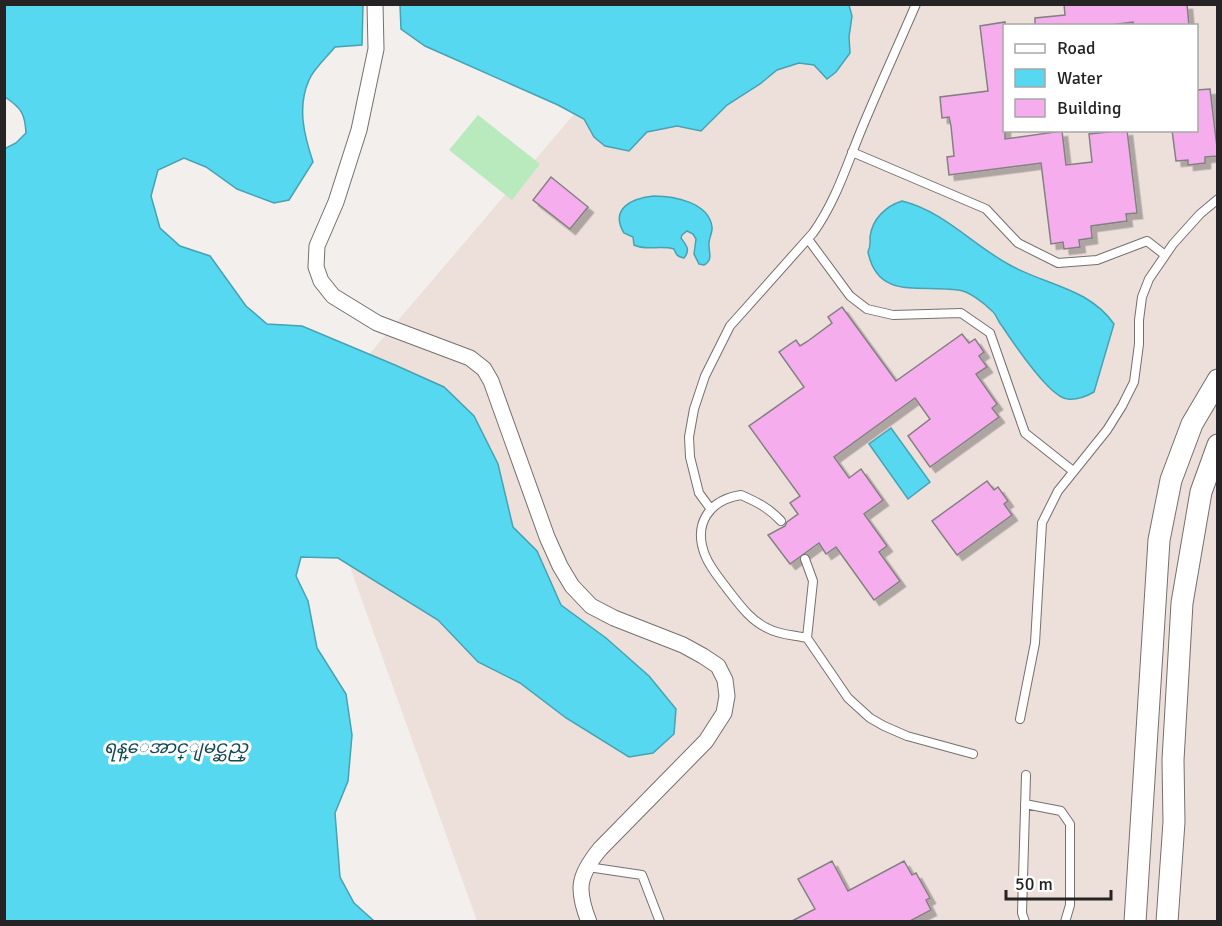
<svg xmlns="http://www.w3.org/2000/svg" width="1222" height="926" font-family="Signika,'Noto Sans Myanmar',sans-serif">
  <style>
    .built { fill: #ede0db; fill-rule: evenodd }
    .green { fill: #b9eabd }
    .water { fill: #56d8f0; stroke: #47a2b2; stroke-width: 1.5 }
    .building { fill: #f6aded; stroke: #838082; stroke-width: 1.5; filter: url(#shadow) }
    .lines { fill: none; stroke-linecap: round; stroke-linejoin: round }
    .service-casing { stroke: #74706e; stroke-width: 10 }
    .minor-casing { stroke: #74706e; stroke-width: 17 }
    .secondary-casing { stroke: #74706e; stroke-width: 23 }
    .service { stroke: #fff; stroke-width: 8 }
    .minor { stroke: #fff; stroke-width: 15 }
    .secondary { stroke: #fff; stroke-width: 21 }
    .labels { text-anchor: middle; stroke-width: 6; stroke-linejoin: round; paint-order: stroke }
    .water-label { font-size: 18px; font-style: italic; fill: #114a54; stroke: #fff }
  </style>
  <defs>
    <filter id="shadow"><feDropShadow dx="5.5" dy="5.5" stdDeviation="0" flood-color="#0004"/></filter>
  </defs>
  <rect width="100%" height="100%" fill="#f3efed"/>
  <!-- built -->
  <path class="built" d="M 667,5 L 1217,5 L 1217,921 L 477,921 L 302,433 ZM 1004,26 L 1196,26 L 1196,130 L 1004,130 Z"/>
  <!-- green -->
  <path class="green" d="M 478,115 L 540,164 L 512,200 L 449,150 Z"/>
  <!-- water -->
  <path class="water" d="M 5,4 L 363,5 L 362,45 L 335,47 C 327,57 314,68 309,80 C 297,107 304,135 313,162 L 289,200 L 274,203 L 237,189 L 206,167 L 184,158 L 158,170 L 151,196 L 160,228 L 180,246 L 210,256 L 246,306 L 267,324 L 302,326 L 395,365 L 444,387 L 474,416 L 498,464 L 513,527 L 537,551 L 561,605 L 606,638 L 649,676 L 676,709 L 674,734 L 653,753 L 629,757 L 566,718 L 520,683 L 478,662 L 438,620 L 338,558 L 301,557 L 296,576 L 308,601 L 317,648 L 346,694 L 352,735 L 348,781 L 335,813 L 340,877 L 354,903 L 374,921 L 5,921 L 4,149 L 16,143 L 26,133 C 25,113 21,108 5,97 Z
    M 849,5 L 852,16 L 849,37 L 850,53 L 836,72 L 827,79 L 814,65 L 799,63 L 777,70 L 760,84 L 727,105 L 701,131 L 677,126 L 647,132 L 629,151 L 605,146 L 594,137 L 584,119 L 558,105 L 425,46 L 401,29 L 400,5 Z
    M 654,196 C 673,196 709,202 712,227 C 713,233 708,239 709,245 C 709,254 713,260 704,265 L 699,264 L 694,254 L 696,239 L 693,234 L 687,231 L 682,235 L 681,238 C 686,245 691,250 684,258 C 678,257 676,255 674,249 C 660,245 646,251 634,245 L 633,237 L 624,233 C 609,208 633,198 654,196 Z
    M 902,201 C 943,211 972,244 1008,264 C 1044,285 1088,287 1114,324 L 1094,392 C 1087,396 1077,400 1068,399 C 1051,399 1012,341 1002,326 C 998,322 997,315 992,311 C 984,303 969,291 958,290 C 921,284 878,301 868,252 C 871,246 870,243 870,237 C 872,219 886,206 902,201 Z
    M 891,428 L 930,482 L 908,499 L 869,444 Z"/>
  <!-- building -->
  <path class="building" d="M 1064,4 L 1187,4 L 1189,26 L 1134,26 L 1133,22 L 1102,26 L 1035,26 L 1035,18 L 1065,15 Z
    M 1005,22 L 1005,139 L 1062,131 L 1066,165 L 1092,162 L 1089,134 L 1127,130 L 1137,213 L 1126,214 L 1127,221 L 1091,226 L 1092,238 L 1079,240 L 1080,247 L 1064,249 L 1063,242 L 1051,244 L 1041,163 L 949,175 L 947,157 L 954,156 L 951,126 L 949,117 L 942,118 L 940,97 L 988,91 L 980,26 Z
    M 1210,89 L 1218,156 L 1205,157 L 1205,163 L 1188,165 L 1188,160 L 1176,161 L 1172,130 L 1197,130 L 1197,90 Z
    M 551,177 L 588,207 L 570,229 L 533,200 Z
    M 842,307 L 896,381 L 962,334 L 969,343 L 975,339 L 984,352 L 979,356 L 987,367 L 976,374 L 997,404 L 992,408 L 999,417 L 930,467 L 908,436 L 930,419 L 915,398 L 834,457 L 849,478 L 861,469 L 883,500 L 864,514 L 887,546 L 879,552 L 900,581 L 874,600 L 836,547 L 826,554 L 819,543 L 790,564 L 768,535 L 785,526 L 787,522 L 798,514 L 790,503 L 800,496 L 749,426 L 804,387 L 779,352 L 796,340 L 800,346 L 808,341 L 832,323 L 828,317 Z
    M 987,481 L 994,490 L 998,487 L 1008,501 L 1004,504 L 1012,515 L 957,555 L 932,521 Z
    M 832,861 L 848,891 L 904,861 L 912,875 L 916,873 L 930,898 L 926,900 L 931,910 L 910,921 L 792,921 L 815,909 L 798,879 Z"/>
  <g class="lines">
    <!-- service casing -->
    <g class="service-casing">
      <path id="service" d="M 852,152 L 986,209 L 1018,243 L 1058,263 L 1097,260 L 1147,241 L 1165,255
        M 808,239 L 850,296 L 867,309 L 893,315 L 961,313 L 990,333 L 1025,433 L 1073,471
        M 710,508 L 699,493 L 690,457 L 689,437 L 694,409 L 705,376 L 730,326 L 813,233 C 836,201 847,164 862,128 C 879,87 898,46 916,4
        M 781,521 C 769,508 757,502 741,495 C 709,500 693,524 705,555 C 710,568 720,579 728,590 C 739,604 750,620 767,628 C 779,635 794,635 807,638
        M 805,559 L 813,581 L 807,638 L 848,698 L 870,718 L 884,726 L 907,736 L 973,754
        M 1020,719 L 1035,643 L 1042,523 L 1058,491 L 1107,430 L 1122,406 L 1134,382 L 1139,344 L 1139,320 L 1142,297 L 1149,279 L 1173,244 L 1200,214 L 1218,199
        M 1025,804 L 1061,811 L 1070,824 L 1070,905 L 1065,922
        M 588,867 L 642,875 L 660,922
        M 1025,922 L 1022,913 L 1026,775"/>
    </g>
    <!-- minor casing -->
    <g class="minor-casing">
      <path id="minor" d="M 375,4 L 376,49 L 359,130 L 336,202 L 317,246 L 316,267 L 321,281 L 333,296 L 377,323 L 470,358 L 484,369 L 491,381 L 547,537 L 560,566 L 572,586 L 591,606 L 614,618 L 683,645 L 703,656 L 718,666 L 725,680 L 727,696 L 724,713 L 706,741 L 600,849 C 578,876 576,889 589,922"/>
    </g>
    <!-- secondary casing -->
    <g class="secondary-casing">
      <path id="secondary" d="M 1135,922 L 1159,540 L 1171,480 L 1192,424 L 1218,380
        M 1167,922 L 1174,822 L 1173,760 L 1182,603 L 1201,492 L 1218,445"/>
    </g>
    <!-- service -->
    <use href="#service" class="service"/>
    <!-- minor -->
    <use href="#minor" class="minor"/>
    <!-- secondary -->
    <use href="#secondary" class="secondary"/>
  </g>
  <g class="labels">
    <!-- water labels -->
    <g class="water-label">
      <text x="176" y="753">ရန္ေအာင္ျမင္ဆည္</text>
    </g>
  </g>
  <!-- border -->
  <rect width="1222" height="926" fill="none" stroke="#252323" stroke-width="12"/>
  <!-- legend -->
  <rect x="1003" y="24" width="195" height="108" fill="#ffffff" stroke="#a8a7a7" stroke-width="1.5"/>
  <rect x="1015" y="44" width="30" height="9" fill="#ffffff" stroke="#a8a7a7" stroke-width="1.5"/>
  <text x="1057" y="54" font-size="18" fill="#252323">Road</text>
  <rect x="1015" y="69" width="30" height="18" fill="#56d8f0" stroke="#a8a7a7" stroke-width="1.5"/>
  <text x="1057" y="84" font-size="18" fill="#252323">Water</text>
  <rect x="1015" y="99" width="30" height="18" fill="#f6aded" stroke="#a8a7a7" stroke-width="1.5"/>
  <text x="1057" y="114" font-size="18" fill="#252323">Building</text>
  <!-- scale -->
  <path d="M1006 890v9h105v-9" fill="none" stroke="#252323" stroke-width="3"/>
  <text x="1015" y="890" font-size="18" fill="#252323" stroke="#ffffff" stroke-width="4.5" paint-order="stroke">50 m</text>
</svg>
